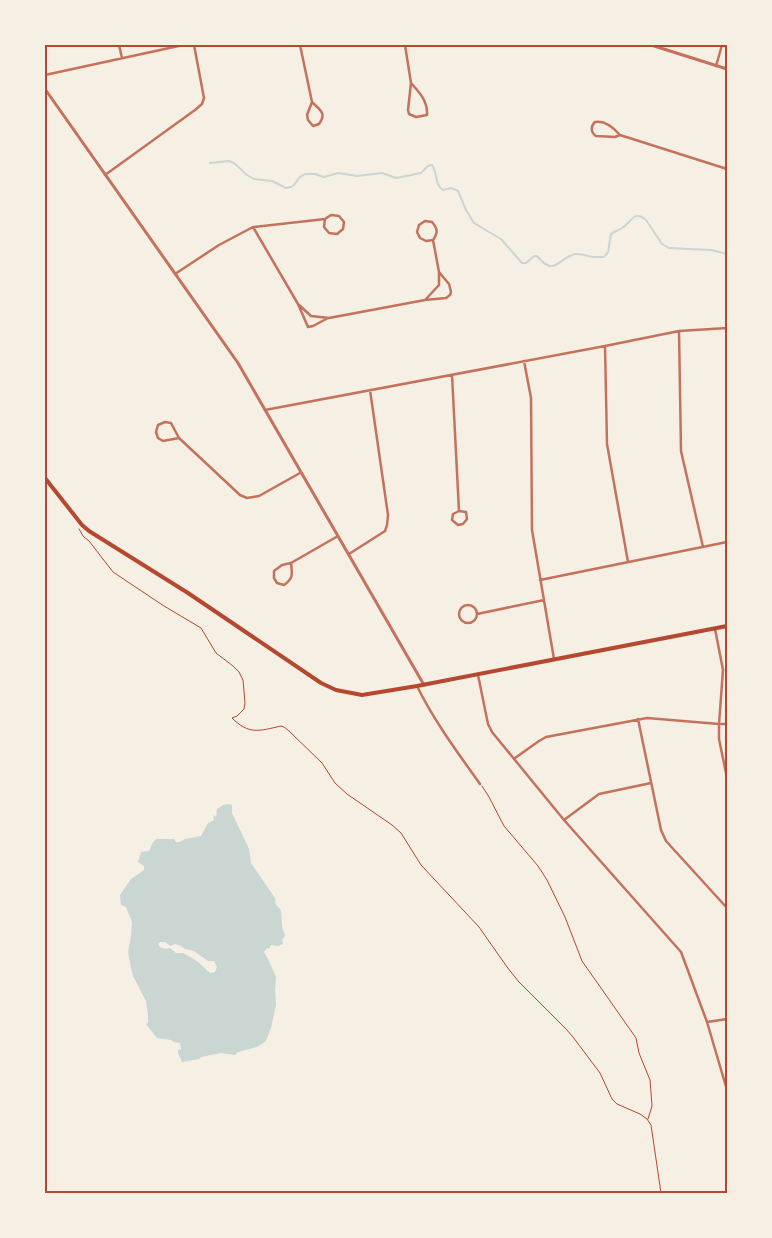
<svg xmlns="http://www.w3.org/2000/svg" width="772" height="1238" font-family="Lora,serif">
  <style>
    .water { fill: #c9d6d2; fill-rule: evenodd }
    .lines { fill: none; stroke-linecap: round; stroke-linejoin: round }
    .stream { stroke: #c9d6d2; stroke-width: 2 }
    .path { stroke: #b5482f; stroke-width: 1 }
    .minor { stroke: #c5725c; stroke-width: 2.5 }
    .tertiary { stroke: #c5725c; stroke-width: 3 }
    .secondary { stroke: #b5482f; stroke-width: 4 }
    .neatline { fill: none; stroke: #b5482f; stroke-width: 2 }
  </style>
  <rect width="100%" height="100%" fill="#f6efe4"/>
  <!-- water -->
  <path class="water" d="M 229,804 L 232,805 L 232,813 L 249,849 L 251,863 L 275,898 L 276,905 L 281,910 L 282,926 L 285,936 L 282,940 L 283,944 L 278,946 L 271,945 L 269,949 L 267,948 L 264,952 L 268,959 L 276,977 L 275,989 L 276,1005 L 271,1028 L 266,1041 L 257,1047 L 238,1052 L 235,1055 L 221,1053 L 201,1057 L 199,1059 L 182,1062 L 178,1053 L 178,1050 L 181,1049 L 180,1043 L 174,1042 L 171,1040 L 157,1038 L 146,1024 L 148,1023 L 148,1015 L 146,1001 L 133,976 L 131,968 L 128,952 L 131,936 L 132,922 L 126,907 L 121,905 L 120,895 L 131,879 L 144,870 L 144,866 L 138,862 L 141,852 L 149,851 L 153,842 L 157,839 L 174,839 L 176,842 L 180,842 L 185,839 L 201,836 L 208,823 L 214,820 L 213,815 L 216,817 L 217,809 L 223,805 ZM 160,942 L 165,942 L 170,946 L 175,944 L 181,946 L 185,949 L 194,951 L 208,961 L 214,961 L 217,967 L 215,972 L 210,973 L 197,961 L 183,953 L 176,953 L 170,948 L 166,949 L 160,947 L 158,944 Z"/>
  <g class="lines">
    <!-- stream -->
    <path class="stream" d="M 210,163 L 229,161 L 234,163 L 247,175 L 254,179 L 272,181 L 286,188 L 291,187 L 294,185 L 300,177 L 305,174 L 315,174 L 324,177 L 338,173 L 357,176 L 382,173 L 396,178 L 421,173 L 428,166 L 432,165 C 438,173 434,184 443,190 L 451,188 L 458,191 L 466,210 L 474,223 L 501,239 L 522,263 L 526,263 L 534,256 L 537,256 C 555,278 558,258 575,254 C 583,253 588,257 595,257 C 598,257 601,257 604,257 L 608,252 L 611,234 C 615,231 619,230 622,228 C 631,223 634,209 646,220 L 662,244 L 669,248 L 711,250 L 727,254"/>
    <!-- path -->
    <path class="path" d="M 79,529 L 83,536 L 89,541 L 113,572 L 164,606 L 201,628 L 216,653 L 233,666 L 239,672 L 243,680 L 245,703 L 244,709 L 237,716 L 232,718 C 249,735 259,731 281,726 L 284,727 L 289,731 L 322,763 L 335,783 L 347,794 L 392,825 L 401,833 L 421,865 L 479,927 L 507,967 L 519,982 L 566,1029 L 573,1037 L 600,1073 L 612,1099 L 617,1104 L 640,1114 L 647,1119 L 651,1125 L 661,1193
      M 482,786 L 489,797 L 504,826 L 538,866 L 547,880 L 565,917 L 582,961 L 636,1038 L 639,1053 L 650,1080 L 652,1106 L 648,1119"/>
    <!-- minor -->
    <path class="minor" d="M 119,45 L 122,58
      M 300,45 L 312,102 L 307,115 L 308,120 L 313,126 L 319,124 C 327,113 320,110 312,102
      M 405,45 L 411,83 L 408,110 L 409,114 L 416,117 L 427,115 C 428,101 419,92 411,83
      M 716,66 L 722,45
      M 45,75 L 183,45
      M 620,135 C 614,128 605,120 595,122 C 591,126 590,132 596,136 L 615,137 L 620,135 L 727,169
      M 105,175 L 195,110 L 202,104 L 204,98 L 194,45
      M 253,227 L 298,304 L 308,327 L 313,326 L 328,318
      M 175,274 L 219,245 L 253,227 L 325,219 L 331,215 L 339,216 L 344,222 L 343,229 L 337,234 L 329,233 L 324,227 L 325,219
      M 426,299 L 439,285 L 439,272 L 433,240 C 438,233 438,229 432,222 L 425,221 L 419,225 L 417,232 L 420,238 L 426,241 L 433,240
      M 298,304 L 311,316 L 329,318 L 425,300 L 446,298 L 450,295 L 451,292 L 449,284 L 439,272
      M 679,331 L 681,451 L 703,547
      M 605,346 L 607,444 L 628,562
      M 524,361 L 531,398 L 532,530 L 554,659
      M 452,375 L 459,511 L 466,512 L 467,519 L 463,524 L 458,525 L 452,520 L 453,514 L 459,511
      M 265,410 L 605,346 L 679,331 L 727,328
      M 179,438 L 163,441 L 158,438 L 156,432 L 158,425 L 165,422 L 171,423 L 179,438 L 240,495 L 247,498 L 259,496 L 300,473
      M 349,554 L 385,531 L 387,525 L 388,515 L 370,390
      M 291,563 C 292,574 294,578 284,585 L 277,583 L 274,578 L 274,571 L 282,565 L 291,563 L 338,536
      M 540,580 L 727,542
      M459 614a9 9 0 1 1 18 0a9 9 0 1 1-18 0Z
      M 477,614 L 544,600
      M 715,629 L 723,670 L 719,724 L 719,739 L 727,778
      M 478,675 L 488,724 L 492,732 L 564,820 L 681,952 L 707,1022 L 727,1090
      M 417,686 C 434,721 458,753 480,784
      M 638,719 L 661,830 L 666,841 L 727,908
      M 515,758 L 539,741 L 546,737 L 647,718 L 719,724 L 727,724
      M 564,820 L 599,794 L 651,783
      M 707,1022 L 727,1019"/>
    <!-- tertiary -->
    <path class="tertiary" d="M 651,45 L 727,69
      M 45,89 L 238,363 L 424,685"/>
    <!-- secondary -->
    <path class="secondary" d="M 45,478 L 82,525 L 89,531 L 188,593 L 321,683 L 336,690 L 362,695 L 417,686 L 727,626"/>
  </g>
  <!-- border -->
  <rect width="772" height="1238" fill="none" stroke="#f6efe4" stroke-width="92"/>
  <rect x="46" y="46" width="680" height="1146" class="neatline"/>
</svg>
